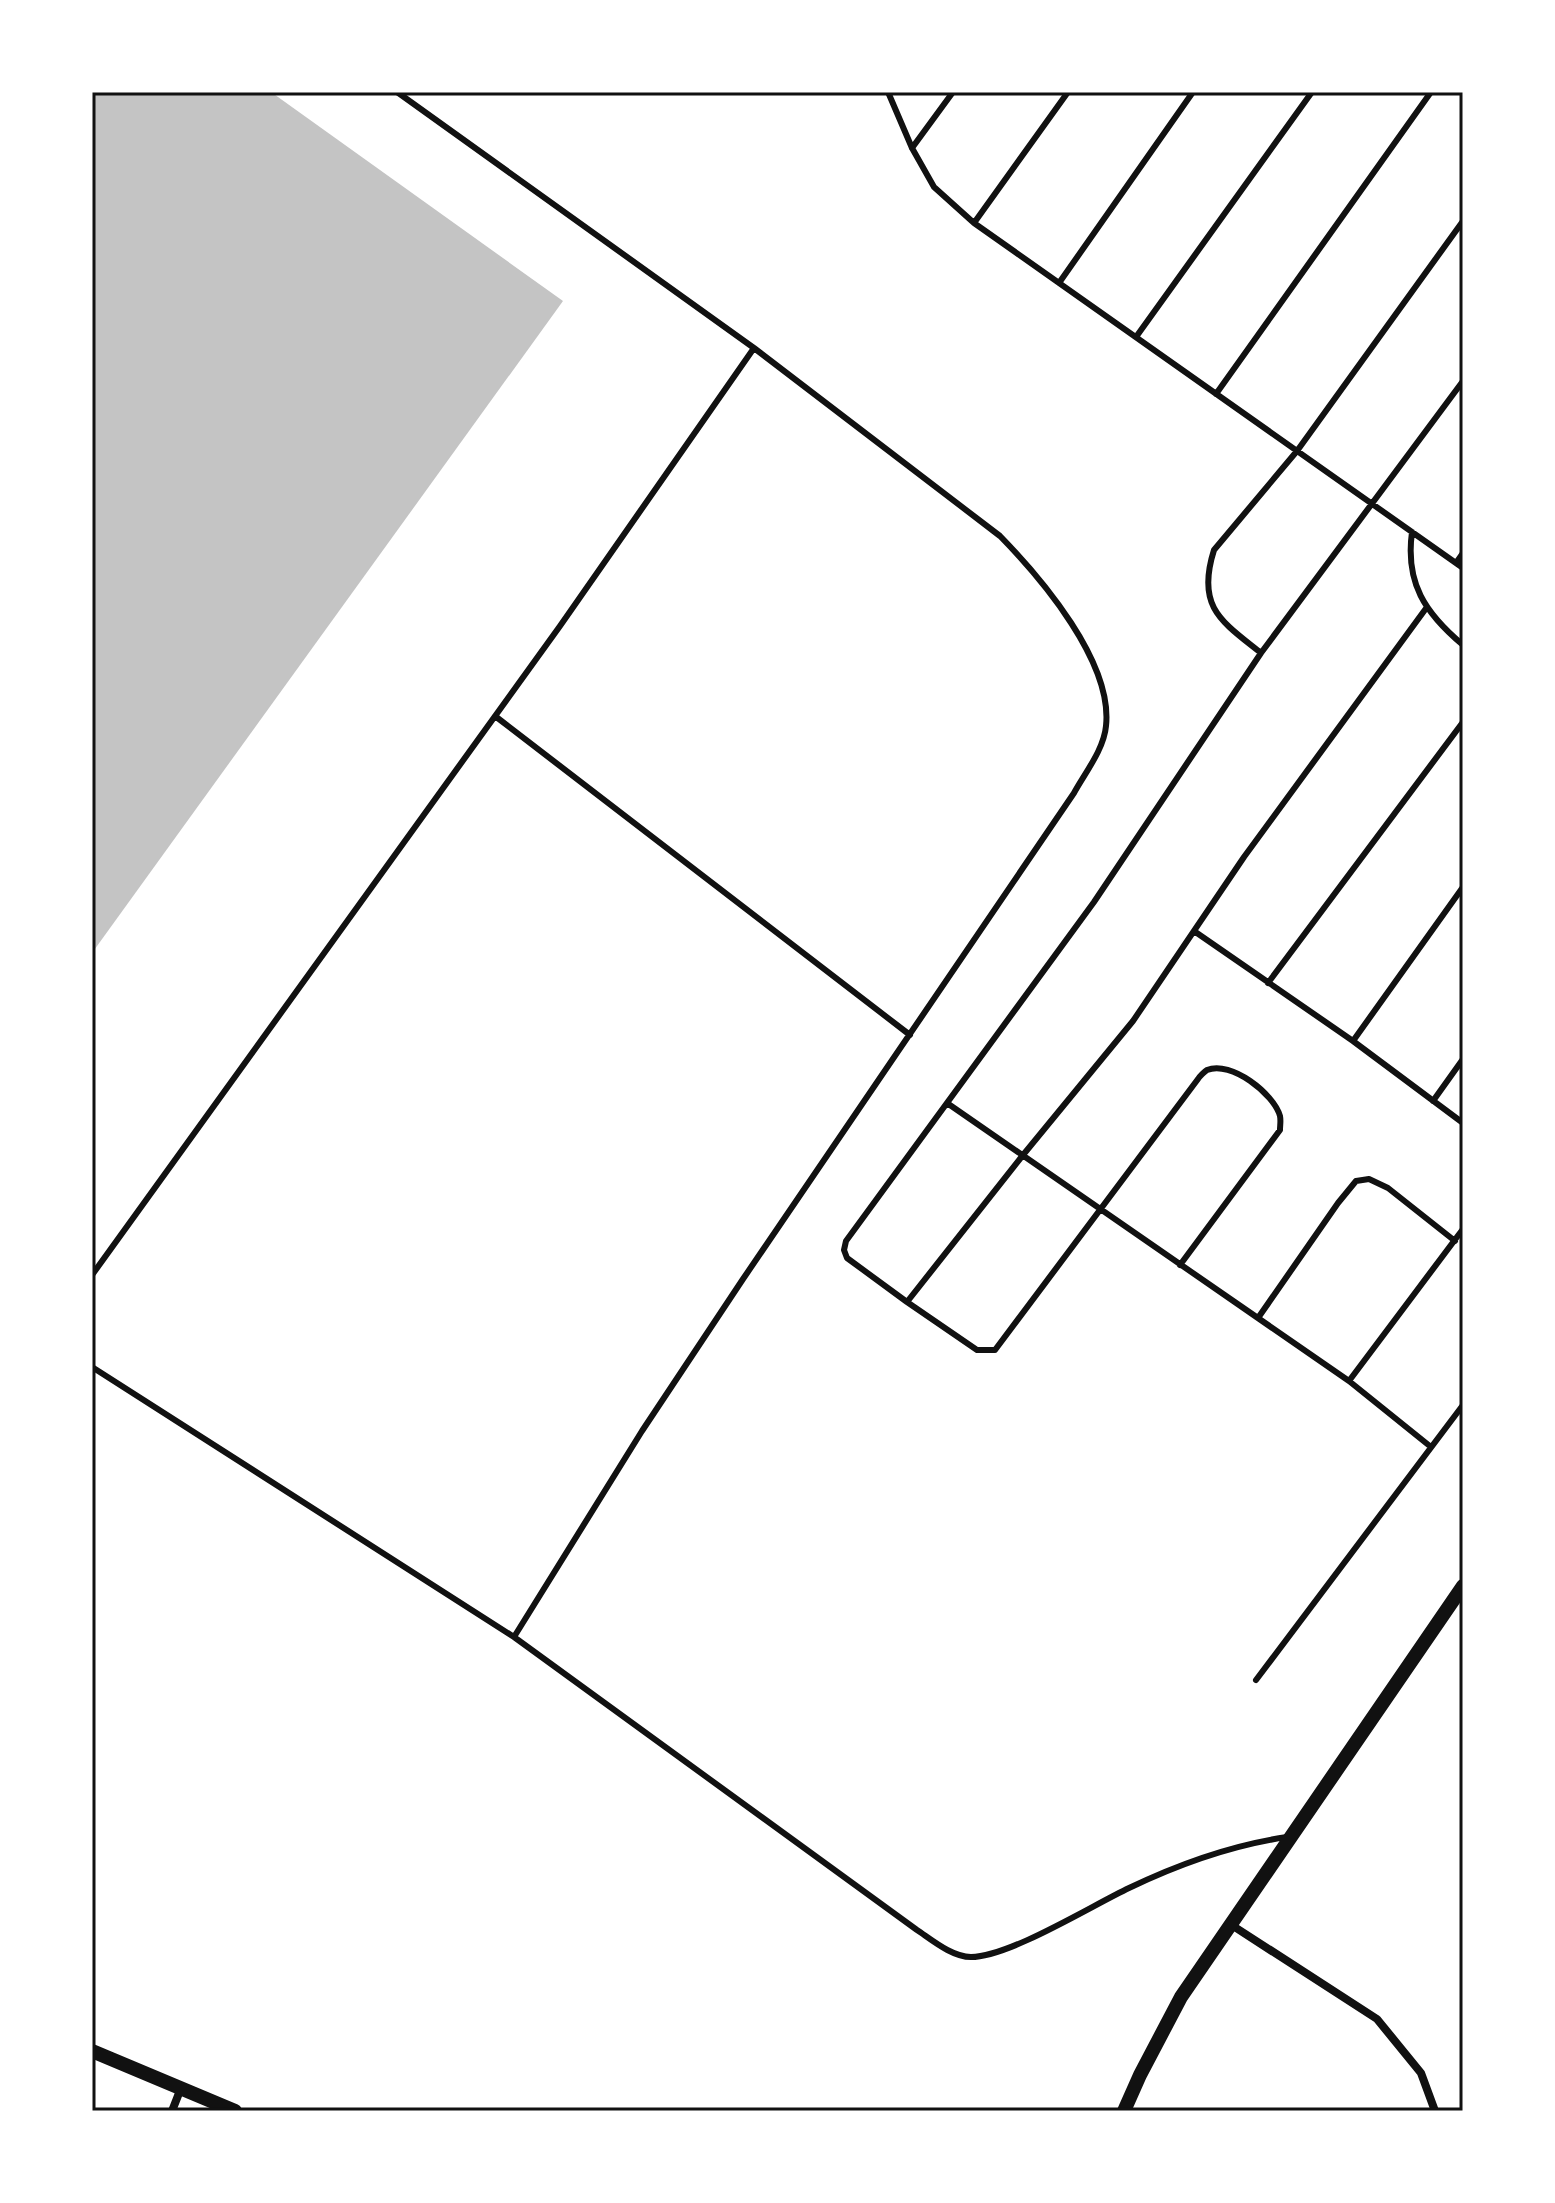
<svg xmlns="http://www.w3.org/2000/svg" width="1555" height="2203" font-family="Jost,sans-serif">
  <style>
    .building { fill: #c4c4c4 }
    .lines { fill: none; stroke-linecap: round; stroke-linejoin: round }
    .service { stroke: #111; stroke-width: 6 }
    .minor { stroke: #111; stroke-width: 8 }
    .tertiary { stroke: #111; stroke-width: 14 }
    .neatline { fill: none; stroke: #111; stroke-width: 3 }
  </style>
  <rect width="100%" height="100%" fill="#fff"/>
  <!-- building -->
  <path class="building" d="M 92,92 L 271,92 L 563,301 L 92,953 Z"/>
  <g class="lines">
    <!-- service -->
    <path class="service" d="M 888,92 L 912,148 L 934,187 L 974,223 L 1463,568
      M 912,148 L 953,92
      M 974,223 L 1068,92
      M 1059,283 L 1193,92
      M 1136,337 L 1312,92
      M 1216,394 L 1431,92
      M 1412,532 C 1405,583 1425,613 1463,645
      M 1456,563 L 1463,553
      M 1427,607 L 1244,857 L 1133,1021 L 1023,1155 L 907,1302 L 847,1258 L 844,1250 L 846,1241 L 1094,902 L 1261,653 L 1463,381
      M 1261,653 C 1221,621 1196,607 1214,550 L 1297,451 L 1463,221
      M 495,716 L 910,1035
      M 1194,931 L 1353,1041 L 1463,1123
      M 1268,983 L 1463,722
      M 1353,1041 L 1463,887
      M 1433,1101 L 1463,1059
      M 947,1103 L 1349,1381 L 1431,1447
      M 92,1275 L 560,626 L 754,348 L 397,92
      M 907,1302 L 977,1350 L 995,1350 L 1198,1079 C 1199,1077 1205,1071 1207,1070 C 1231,1060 1274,1094 1280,1116 C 1281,1121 1280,1125 1280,1130 L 1180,1265
      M 1258,1318 L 1338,1203 L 1356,1181 L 1369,1179 L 1388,1188 L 1455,1241
      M 92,1367 L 514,1637 L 917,1930 C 932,1940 952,1957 971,1957 C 1009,1957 1091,1906 1129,1888 C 1179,1864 1232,1845 1287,1837
      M 1349,1381 L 1463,1229
      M 514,1637 L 642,1431 L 743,1279 L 1074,793 C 1085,773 1104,749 1106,726 C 1113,662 1041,578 1000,536 L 754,348
      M 1256,1680 L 1463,1405"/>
    <!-- minor -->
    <path class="minor" d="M 1230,1924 L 1377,2019 L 1421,2073 L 1435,2111
      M 172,2111 L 181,2088"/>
    <!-- tertiary -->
    <path class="tertiary" d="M 92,2051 L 235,2111
      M 1124,2111 L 1140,2075 L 1181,1997 L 1463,1586"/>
  </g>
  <!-- border -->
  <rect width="1555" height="2203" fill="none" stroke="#ffffff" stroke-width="188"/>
  <rect x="94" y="94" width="1367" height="2015" class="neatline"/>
</svg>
